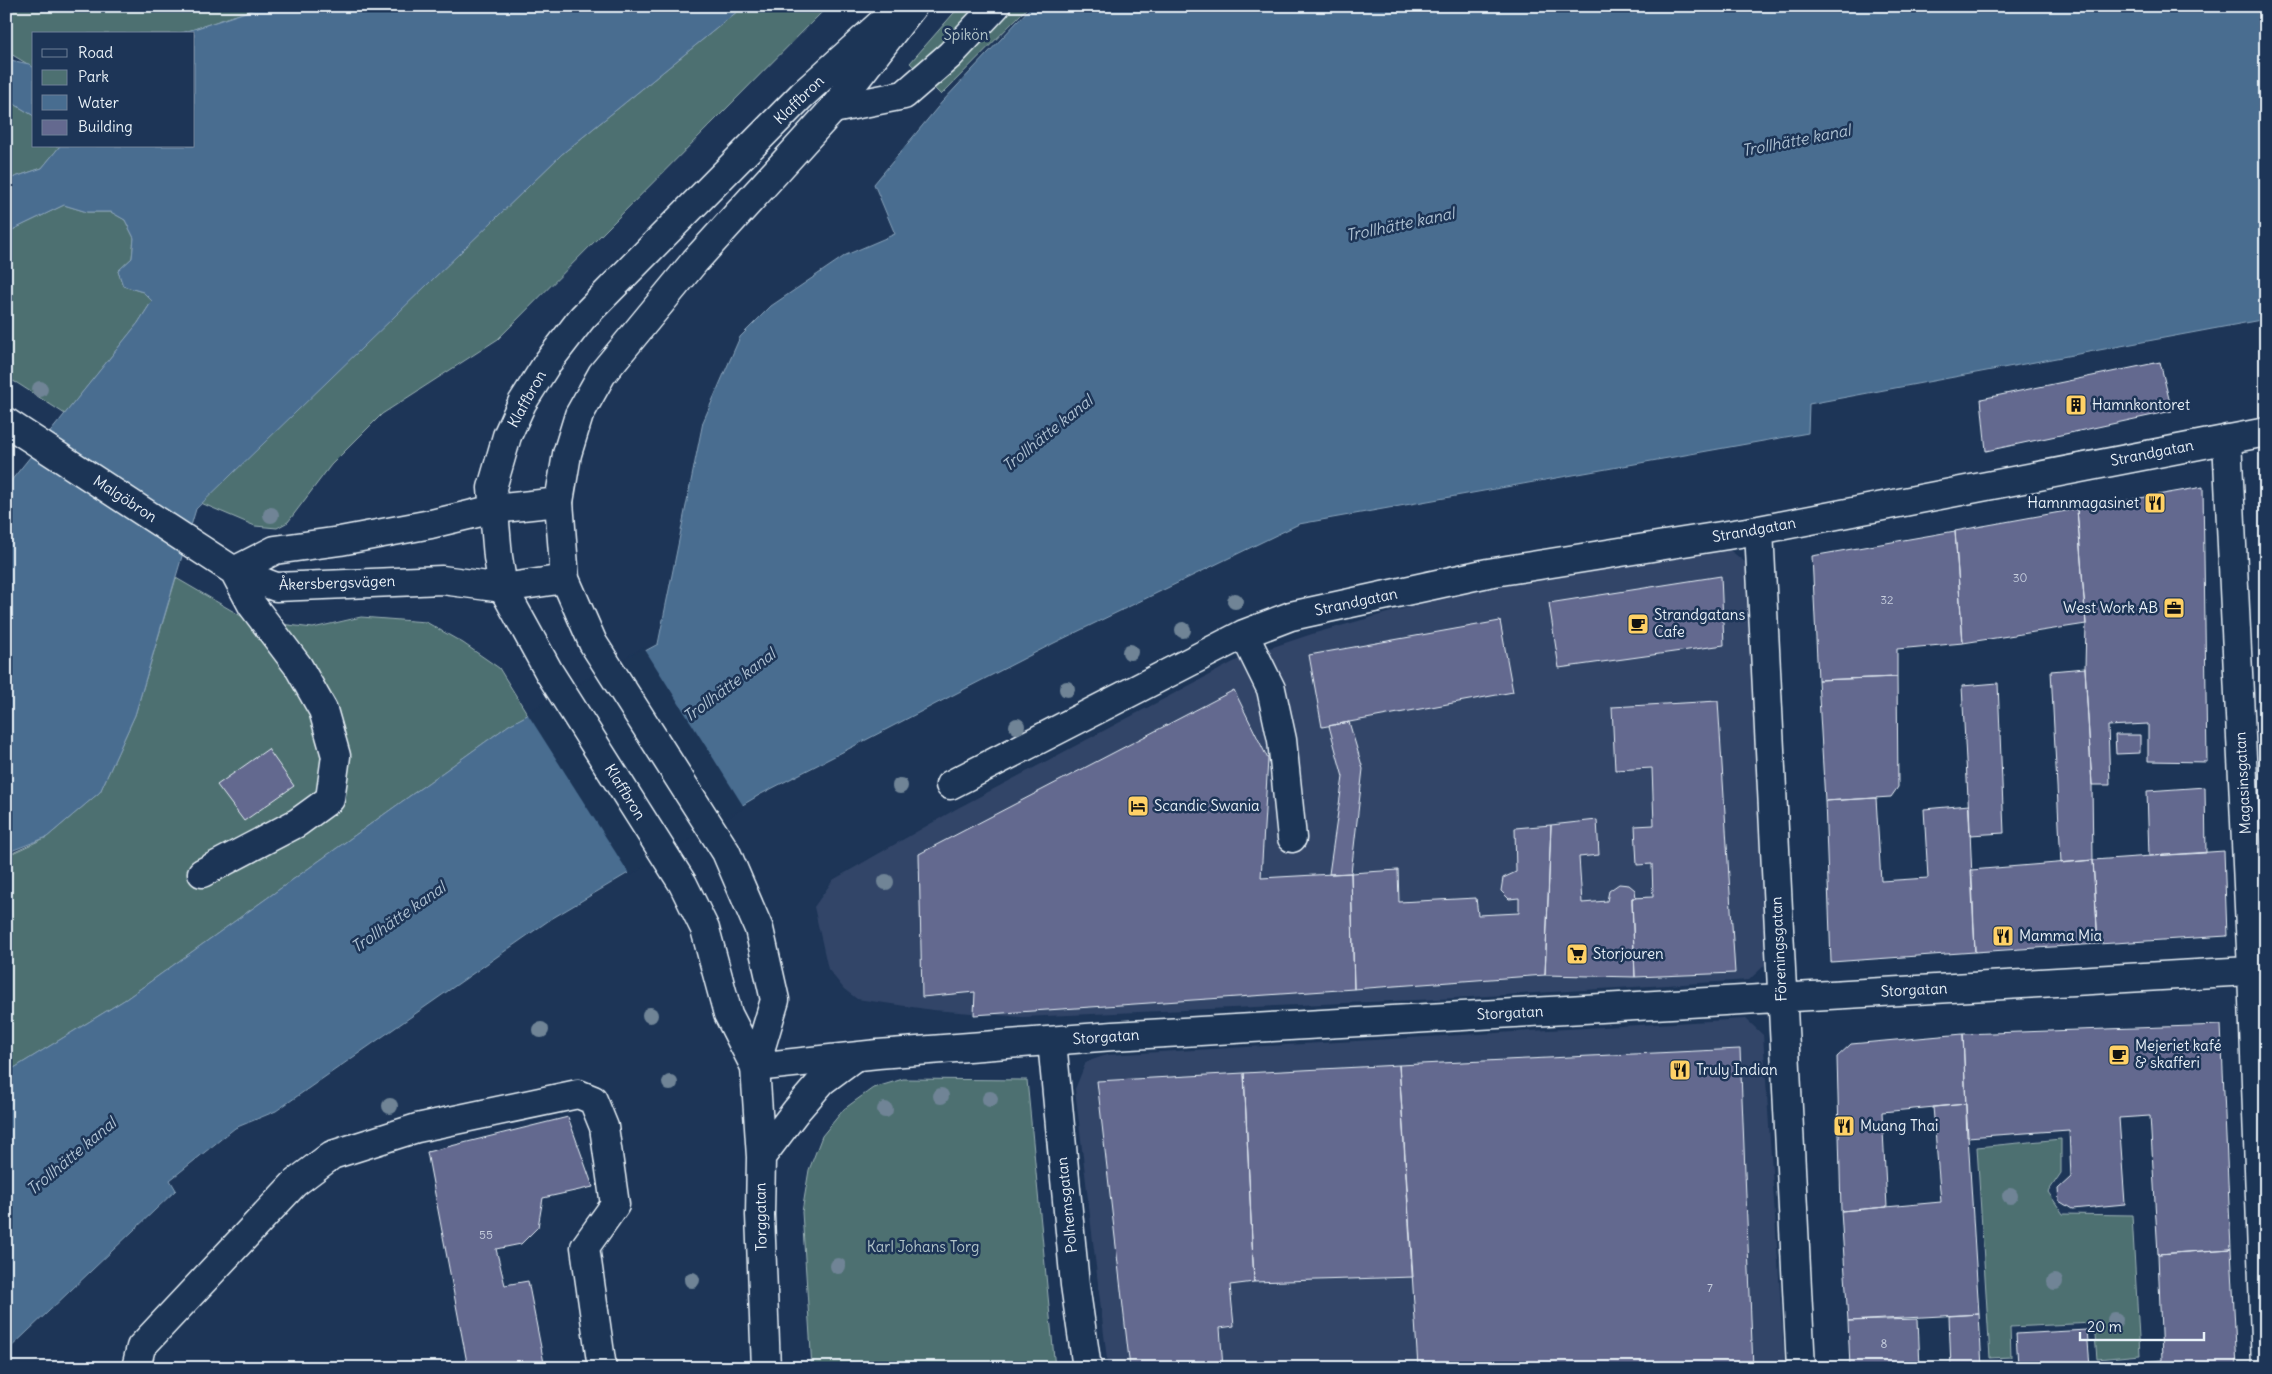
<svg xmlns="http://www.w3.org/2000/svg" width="2272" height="1374" font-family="Delius,sans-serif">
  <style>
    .built { fill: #324568 }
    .green { fill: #4d7071; stroke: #9ab0b4 }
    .water { fill: #486d90; stroke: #88a2ba }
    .pier { fill: #1d3557 }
    .building { fill: #64698f; stroke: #e8f1f8 }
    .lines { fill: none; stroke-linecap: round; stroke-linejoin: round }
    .minor-casing { stroke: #e8f1f8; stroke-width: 31 }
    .major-casing { stroke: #e8f1f8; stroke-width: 31 }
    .minor { stroke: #1d3557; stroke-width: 28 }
    .major { stroke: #1d3557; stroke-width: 28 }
    .tree { fill: #6f8496 }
    .labels { text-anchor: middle; stroke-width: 5; stroke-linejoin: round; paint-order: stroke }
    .number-label { font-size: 12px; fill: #c7cfde }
    .park-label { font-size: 15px; fill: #b2c4c9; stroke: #1d3557 }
    .street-label { font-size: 15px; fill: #e8f1f8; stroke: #1d3557 }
    .poi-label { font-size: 15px; fill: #e8f1f8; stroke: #1d3557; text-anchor: start }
    .water-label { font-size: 16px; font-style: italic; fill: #b0c3d4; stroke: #1d3557 }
  </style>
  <rect width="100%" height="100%" fill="#1d3557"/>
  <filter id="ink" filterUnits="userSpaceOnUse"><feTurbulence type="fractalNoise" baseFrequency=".02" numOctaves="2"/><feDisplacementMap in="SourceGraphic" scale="10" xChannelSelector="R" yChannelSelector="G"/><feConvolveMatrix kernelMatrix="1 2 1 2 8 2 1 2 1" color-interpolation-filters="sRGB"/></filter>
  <g filter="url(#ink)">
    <!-- built -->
    <path class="built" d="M 1722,544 L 1750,566 L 1767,963 L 1749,980 L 1437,999 L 1022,1017 L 933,1010 L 857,999 L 844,989 L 828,969 L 814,907 L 833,880 L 956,809 L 1243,657 L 1315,633 L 1485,586 Z
      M 1746,1019 L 1763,1035 L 1785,1368 L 1108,1368 L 1075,1089 L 1086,1062 L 1107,1055 Z"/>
    <!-- green -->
    <path class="green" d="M 6,6 L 264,6 L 179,34 L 34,34 L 34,68 L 6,51 Z
      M 744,6 L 828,6 L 498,339 L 382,414 L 331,465 L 288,522 L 277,528 L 255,526 L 201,503 L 562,154 Z
      M 960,6 L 1029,6 L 941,95 L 910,63 Z
      M 6,99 L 34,116 L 34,146 L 60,146 L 42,168 L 6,180 Z
      M 64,205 L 87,212 L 111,212 L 125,220 L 134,238 L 132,258 L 118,271 L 123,286 L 143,292 L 152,301 L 138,323 L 65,414 L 17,383 L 6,378 L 6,233 Z
      M 176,578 L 248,620 L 313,628 L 361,617 L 426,622 L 463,643 L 499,668 L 528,715 L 509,725 L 126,999 L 6,1073 L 6,856 L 47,837 L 100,792 L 135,715 Z
      M 903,1079 L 1027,1080 L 1055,1368 L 812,1368 L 802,1212 L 809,1170 L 822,1136 L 844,1109 L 873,1088 Z
      M 2061,1139 L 2061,1173 L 2048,1192 L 2063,1214 L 2132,1215 L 2140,1355 L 2097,1359 L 2094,1323 L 2010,1327 L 2011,1357 L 1990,1358 L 1977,1147 Z"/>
    <!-- water -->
    <path class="water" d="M 264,6 L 744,6 L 562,154 L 196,509 L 135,715 L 100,792 L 47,837 L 6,853 L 6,487 L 138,323 L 152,301 L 143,292 L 123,286 L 118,271 L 132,258 L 134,238 L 125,220 L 111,212 L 87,212 L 64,205 L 6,233 L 6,180 L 42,168 L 60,146 L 194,146 L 194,34 L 179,34 Z
      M 1032,6 L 2266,6 L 2266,319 L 1809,404 L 1808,433 L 1299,524 L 1054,643 L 761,794 L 551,919 L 276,1111 L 235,1128 L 170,1180 L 176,1190 L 6,1352 L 6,1073 L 126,999 L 509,725 L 658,644 L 703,422 L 740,337 L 771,306 L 846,255 L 895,234 L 874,184 L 942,102 Z
      M 6,59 L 29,64 L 34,68 L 34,116 L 6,99 Z"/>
    <!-- pier -->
    <path class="pier" d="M 644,648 L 744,807 L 630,875 L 527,713 Z"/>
    <!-- building -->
    <path class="building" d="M 2160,362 L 2172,411 L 1986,451 L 1981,399 Z
      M 2203,487 L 2207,762 L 2148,761 L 2148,724 L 2108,726 L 2110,785 L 2092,785 L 2085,668 L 2086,624 L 2077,509 Z
      M 2077,509 L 2086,624 L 1963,643 L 1955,531 Z
      M 1955,531 L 1963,643 L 1897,649 L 1897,677 L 1818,680 L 1812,556 Z
      M 1721,576 L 1724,645 L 1559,668 L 1549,603 Z
      M 1500,621 L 1513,692 L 1322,727 L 1309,655 Z
      M 2085,668 L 2092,785 L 2093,860 L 2061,863 L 2051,671 Z
      M 1897,677 L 1898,787 L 1891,797 L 1825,801 L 1818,680 Z
      M 1998,683 L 2004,833 L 1970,835 L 1962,686 Z
      M 1234,690 L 1268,759 L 1261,878 L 1351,873 L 1354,989 L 974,1015 L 975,992 L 922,997 L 919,854 Z
      M 1718,701 L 1735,973 L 1635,977 L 1632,898 L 1653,897 L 1652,864 L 1637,865 L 1635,826 L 1654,825 L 1652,768 L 1615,770 L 1612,707 Z
      M 1349,722 L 1363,769 L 1351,873 L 1329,874 L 1343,777 L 1329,726 Z
      M 2115,735 L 2140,735 L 2140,753 L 2116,754 Z
      M 268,749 L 294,786 L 244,821 L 217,785 Z
      M 2205,787 L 2206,853 L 2149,856 L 2147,791 Z
      M 1876,798 L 1881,881 L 1928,878 L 1924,809 L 1969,805 L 1975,952 L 1831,962 L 1825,801 Z
      M 1597,820 L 1599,855 L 1579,857 L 1582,903 L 1607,901 L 1609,891 L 1619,884 L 1629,885 L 1635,890 L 1636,898 L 1632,898 L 1632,904 L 1635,977 L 1545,975 L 1551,825 Z
      M 1551,825 L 1545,975 L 1354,989 L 1351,873 L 1398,870 L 1399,902 L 1476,898 L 1478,915 L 1519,913 L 1519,898 L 1509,899 L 1501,891 L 1503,878 L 1516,872 L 1515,828 Z
      M 2224,851 L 2227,936 L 2098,944 L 2093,860 Z
      M 2093,860 L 2098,944 L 1975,952 L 1971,870 Z
      M 2221,1025 L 2231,1249 L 2158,1254 L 2150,1116 L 2119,1118 L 2125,1204 L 2072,1209 L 2059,1201 L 2058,1189 L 2071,1177 L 2069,1130 L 1967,1137 L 1963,1034 Z
      M 1963,1034 L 1966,1104 L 1882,1112 L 1887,1207 L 1841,1211 L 1837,1057 L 1851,1044 Z
      M 1740,1049 L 1753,1368 L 1418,1368 L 1399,1065 Z
      M 1399,1065 L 1413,1277 L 1254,1282 L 1244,1073 Z
      M 1244,1073 L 1254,1282 L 1230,1285 L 1234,1326 L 1220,1328 L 1223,1368 L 1130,1368 L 1097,1081 Z
      M 1966,1104 L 1979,1314 L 1848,1321 L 1841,1211 L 1941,1202 L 1933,1107 Z
      M 568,1117 L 593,1187 L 543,1198 L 538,1227 L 521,1244 L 496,1249 L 505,1285 L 528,1281 L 545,1368 L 468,1368 L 427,1152 Z
      M 2231,1249 L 2237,1368 L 2122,1368 L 2122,1364 L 2162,1360 L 2158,1254 Z
      M 1979,1314 L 1982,1368 L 1951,1368 L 1949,1316 Z
      M 1918,1319 L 1920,1368 L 1850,1368 L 1848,1321 Z
      M 2087,1330 L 2090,1366 L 2122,1364 L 2122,1368 L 1985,1368 L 2018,1365 L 2016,1334 Z"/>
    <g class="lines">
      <!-- minor casing -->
      <g class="minor-casing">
        <path id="minor" d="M 833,109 L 904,95 L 950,55 L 996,6
          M 6,422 L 234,571 L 276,587 L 442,580 L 503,588 L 565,579
          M 2227,439 L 2252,970 L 2266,1368
          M 1759,530 L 1801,1368
          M 234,571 L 275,550 L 340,541 L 431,524 L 494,509 L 559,502
          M 1244,634 L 1271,689 L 1282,740 L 1292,838
          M 950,785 L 1244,634 L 1291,616 L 1488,573 L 1759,530 L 2266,432
          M 202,873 L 297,823 L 330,799 L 336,756 L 323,710 L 298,666 L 252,605 L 234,571
          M 1052,1041 L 1075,1285 L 1087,1368
          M 755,1067 L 878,1054 L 1113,1036 L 2266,970
          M 136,1368 L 141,1347 L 295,1183 L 332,1155 L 417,1128 L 578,1094 L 593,1100 L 604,1127 L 615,1205 L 585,1247 L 602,1368"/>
      </g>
      <!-- major casing -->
      <g class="major-casing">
        <path id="major" d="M 755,1067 L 728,1014 L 705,929 L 683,884 L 549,672 L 503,588 L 498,557 L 492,488 L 507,436 L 522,403 L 548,362 L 582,318 L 802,95 L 886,19
          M 761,1157 L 796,1111 L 822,1081 L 853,1058
          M 766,1368 L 760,1215 L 761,1157 L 755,1067 L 775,1000 L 759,929 L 726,852 L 593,643 L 565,579 L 559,502 L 567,454 L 579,415 L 602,374 L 695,261 L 833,109 L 913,6"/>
      </g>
      <!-- minor -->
      <use href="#minor" class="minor"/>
      <!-- major -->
      <use href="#major" class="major"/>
    </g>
    <!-- trees -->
    <g class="tree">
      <circle cx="40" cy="389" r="8"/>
      <circle cx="271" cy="515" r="8"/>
      <circle cx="1235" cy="601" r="8"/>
      <circle cx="1183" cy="630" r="8"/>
      <circle cx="1130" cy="652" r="8"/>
      <circle cx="1067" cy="689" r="8"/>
      <circle cx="1017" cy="726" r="8"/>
      <circle cx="900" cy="786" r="8"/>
      <circle cx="886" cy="882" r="8"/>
      <circle cx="650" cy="1015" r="8"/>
      <circle cx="541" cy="1030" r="8"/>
      <circle cx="670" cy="1083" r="8"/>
      <circle cx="941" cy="1096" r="8"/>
      <circle cx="990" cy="1099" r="8"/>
      <circle cx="390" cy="1106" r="8"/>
      <circle cx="885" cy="1110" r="8"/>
      <circle cx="2010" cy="1196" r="8"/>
      <circle cx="838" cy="1266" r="8"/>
      <circle cx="692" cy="1280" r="8"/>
      <circle cx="2055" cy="1282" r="8"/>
      <circle cx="2115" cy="1320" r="8"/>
    </g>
  </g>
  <!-- icons -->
  <defs>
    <g id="building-square" transform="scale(1.125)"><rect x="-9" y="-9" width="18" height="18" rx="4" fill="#ffd166" stroke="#1d3557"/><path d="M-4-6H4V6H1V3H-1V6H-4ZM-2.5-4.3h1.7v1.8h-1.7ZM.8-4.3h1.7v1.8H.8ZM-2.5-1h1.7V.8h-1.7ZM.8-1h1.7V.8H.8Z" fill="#111"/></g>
    <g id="restaurant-square" transform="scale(1.125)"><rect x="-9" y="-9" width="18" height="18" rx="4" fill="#ffd166" stroke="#1d3557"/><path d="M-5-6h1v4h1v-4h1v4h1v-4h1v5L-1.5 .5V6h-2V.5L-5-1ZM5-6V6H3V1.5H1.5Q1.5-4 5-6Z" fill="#111"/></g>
    <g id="office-square" transform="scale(1.125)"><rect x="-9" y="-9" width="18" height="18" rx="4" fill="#ffd166" stroke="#1d3557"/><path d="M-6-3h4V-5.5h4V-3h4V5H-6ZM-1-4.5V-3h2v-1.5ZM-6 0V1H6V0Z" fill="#111"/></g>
    <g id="cafe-square" transform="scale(1.125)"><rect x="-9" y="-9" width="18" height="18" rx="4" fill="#ffd166" stroke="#1d3557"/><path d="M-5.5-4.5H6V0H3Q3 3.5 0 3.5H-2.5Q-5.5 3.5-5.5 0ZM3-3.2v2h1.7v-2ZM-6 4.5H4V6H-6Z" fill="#111"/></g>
    <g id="hotel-square" transform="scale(1.125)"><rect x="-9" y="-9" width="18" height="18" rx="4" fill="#ffd166" stroke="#1d3557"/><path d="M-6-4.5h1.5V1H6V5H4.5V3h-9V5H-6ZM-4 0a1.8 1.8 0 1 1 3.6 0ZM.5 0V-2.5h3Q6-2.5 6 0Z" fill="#111"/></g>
    <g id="supermarket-square" transform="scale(1.125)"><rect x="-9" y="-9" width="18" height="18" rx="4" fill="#ffd166" stroke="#1d3557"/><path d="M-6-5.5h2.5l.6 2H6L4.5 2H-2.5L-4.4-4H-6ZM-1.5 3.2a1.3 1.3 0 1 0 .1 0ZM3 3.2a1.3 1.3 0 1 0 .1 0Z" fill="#111"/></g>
  </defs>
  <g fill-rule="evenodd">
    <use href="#building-square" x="2076" y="405"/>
    <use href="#restaurant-square" x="2155" y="503"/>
    <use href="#office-square" x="2174" y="608"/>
    <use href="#cafe-square" x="1638" y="624"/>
    <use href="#hotel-square" x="1138" y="806"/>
    <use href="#restaurant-square" x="2003" y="936"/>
    <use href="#supermarket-square" x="1577" y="954"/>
    <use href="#cafe-square" x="2119" y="1055"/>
    <use href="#restaurant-square" x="1680" y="1070"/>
    <use href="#restaurant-square" x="1844" y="1126"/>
  </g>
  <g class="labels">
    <!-- number labels -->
    <g class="number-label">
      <text x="2020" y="582">30</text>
      <text x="1887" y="604">32</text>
      <text x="486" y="1239">55</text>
      <text x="1710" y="1292">7</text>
      <text x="1884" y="1348">8</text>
    </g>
    <!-- park labels -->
    <g class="park-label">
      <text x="966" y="40">Spikön</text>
      <text x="923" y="1252">Karl Johans Torg</text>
    </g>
    <!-- street labels -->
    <g class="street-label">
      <text transform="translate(799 100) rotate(-44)" y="5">Klaffbron</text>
      <text transform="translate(527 399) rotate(-61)" y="5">Klaffbron</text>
      <text transform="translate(2152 453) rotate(-11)" y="5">Strandgatan</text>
      <text transform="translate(125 499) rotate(33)" y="5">Malgöbron</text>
      <text transform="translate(1754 530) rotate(-10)" y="5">Strandgatan</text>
      <text transform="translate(337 583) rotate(-2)" y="5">Åkersbergsvägen</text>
      <text transform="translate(1356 602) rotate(-12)" y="5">Strandgatan</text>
      <text transform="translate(2243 783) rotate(-93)" y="5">Magasinsgatan</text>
      <text transform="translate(625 792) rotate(58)" y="5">Klaffbron</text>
      <text transform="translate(1779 949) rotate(-93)" y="5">Föreningsgatan</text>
      <text transform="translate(1914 990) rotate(-3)" y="5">Storgatan</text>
      <text transform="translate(1510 1013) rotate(-3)" y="5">Storgatan</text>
      <text transform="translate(1106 1037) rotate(-4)" y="5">Storgatan</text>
      <text transform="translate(1067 1205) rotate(-96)" y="5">Polhemsgatan</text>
      <text transform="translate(761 1217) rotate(-91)" y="5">Torggatan</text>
    </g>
    <!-- poi labels -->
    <g class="poi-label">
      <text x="2092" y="410">Hamnkontoret</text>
      <text x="2139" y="508" text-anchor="end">Hamnmagasinet</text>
      <text x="2158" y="613" text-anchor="end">West Work AB</text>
      <text x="1654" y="620">Strandgatans<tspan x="1654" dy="17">Cafe</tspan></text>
      <text x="1154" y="811">Scandic Swania</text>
      <text x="2019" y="941">Mamma Mia</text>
      <text x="1593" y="959">Storjouren</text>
      <text x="2135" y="1051">Mejeriet kafé<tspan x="2135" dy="17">&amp; skafferi</tspan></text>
      <text x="1696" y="1075">Truly Indian</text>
      <text x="1860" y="1131">Muang Thai</text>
    </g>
    <!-- water labels -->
    <g class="water-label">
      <text transform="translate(1796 140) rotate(-11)" y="6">Trollhätte kanal</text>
      <text transform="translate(1400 224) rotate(-12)" y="6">Trollhätte kanal</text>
      <text transform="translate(1047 433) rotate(-39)" y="6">Trollhätte kanal</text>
      <text transform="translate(729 685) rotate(-37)" y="6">Trollhätte kanal</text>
      <text transform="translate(398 917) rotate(-35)" y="6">Trollhätte kanal</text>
      <text transform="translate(71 1156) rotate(-40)" y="6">Trollhätte kanal</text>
    </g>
  </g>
  <!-- margin -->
  <rect width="2272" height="1374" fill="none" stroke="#1d3557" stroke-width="25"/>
  <rect x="12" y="12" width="2247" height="1349" fill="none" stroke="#e8f1f8" stroke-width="2" filter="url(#ink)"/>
  <!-- legend -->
  <rect x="32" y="32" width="162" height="115" fill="#1d3557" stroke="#6e8097"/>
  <rect x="42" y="49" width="25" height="8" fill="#1d3557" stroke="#6e8097"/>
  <text x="78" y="58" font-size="15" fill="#e8f1f8">Road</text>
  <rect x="42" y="70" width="25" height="15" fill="#4d7071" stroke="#6e8097"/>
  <text x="78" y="82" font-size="15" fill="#e8f1f8">Park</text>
  <rect x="42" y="95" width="25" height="15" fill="#486d90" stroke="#6e8097"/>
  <text x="78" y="108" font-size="15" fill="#e8f1f8">Water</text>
  <rect x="42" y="120" width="25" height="15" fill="#64698f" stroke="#6e8097"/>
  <text x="78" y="132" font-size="15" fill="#e8f1f8">Building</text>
  <!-- scale -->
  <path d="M2080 1332v8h124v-8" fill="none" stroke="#e8f1f8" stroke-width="2.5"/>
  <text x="2087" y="1332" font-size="15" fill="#e8f1f8" stroke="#1d3557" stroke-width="4" paint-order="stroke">20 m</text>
</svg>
